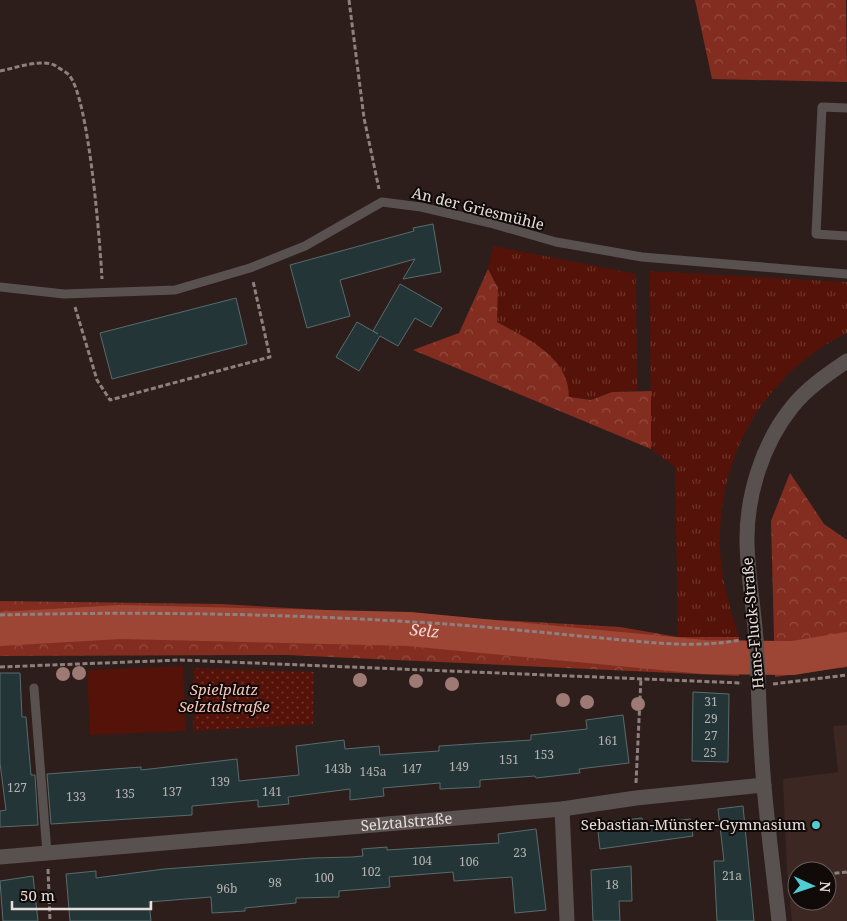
<svg xmlns="http://www.w3.org/2000/svg" width="847" height="921" font-family="'Noto Serif',serif">
  <style>
    .built { fill: #3c2723; fill-rule: evenodd }
    .grass { fill: url(#grass-tufts) }
    .forest { fill: url(#forest-crowns) }
    .park { fill: url(#park-dots) }
    .pitch { fill: #551208 }
    .lines { fill: none; stroke-linecap: round; stroke-linejoin: round }
    .river { stroke: #9d4636; stroke-width: 34 }
    .building { fill: #233536; stroke: #586c6d }
    .path { stroke: #8d807e; stroke-width: 3; stroke-dasharray: 5 2.5; stroke-linecap: butt }
    .service { stroke: #595150; stroke-width: 9 }
    .minor { stroke: #595150; stroke-width: 15 }
    .tree { fill: #9d7a74 }
    .poi-dot { fill: #51ccd4; stroke: #100a09; stroke-width: 2 }
    .labels { text-anchor: middle; stroke-width: 4; stroke-linejoin: round; paint-order: stroke }
    .number-label { font-size: 12px; fill: #b7b3b2 }
    .street-label { font-size: 15px; fill: #e8dddb; stroke: #100a09 }
    .park-label { font-size: 15px; font-style: italic; fill: #f9c6bc; stroke: #100a09 }
    .poi-label { font-size: 15px; fill: #e8dddb; stroke: #100a09; text-anchor: end }
    .water-label { font-size: 16px; font-style: italic; fill: #f6dcd6; stroke: #100a09 }
  </style>
  <defs>
    <pattern id="grass-tufts" width="24" height="20" patternUnits="userSpaceOnUse" patternTransform="scale(1.25)"><rect width="24" height="20" fill="#551208"/><path d="M3 7l-1-3M5 7V3M7 7l1-3M15 17l-1-3M17 17v-4M19 17l1-3" fill="none" stroke="#6d342b"/></pattern>
    <pattern id="forest-crowns" width="20" height="18" patternUnits="userSpaceOnUse" patternTransform="scale(1.25)"><rect width="20" height="18" fill="#822d1f"/><path d="M2 6a3 3 0 1 1 6 0M12 15a3 3 0 1 1 6 0" fill="none" stroke="#944b3f"/></pattern>
    <pattern id="park-dots" width="8" height="8" patternUnits="userSpaceOnUse" patternTransform="scale(1.25)"><rect width="8" height="8" fill="#551208"/><path d="M2 2h.1M6 6h.1" fill="none" stroke="#6d342b" stroke-width="1.8" stroke-linecap="round"/></pattern>
  </defs>
  <rect width="100%" height="100%" fill="#2d1e1b"/>
  <!-- built -->
  <path class="built" d="M 847,725 L 847,921 L 792,921 L 787,871 L 783,779 L 838,772 L 833,726 ZM 797,871 L 827,871 L 827,901 L 797,901 Z"/>
  <!-- grass -->
  <path class="grass" d="M 493,246 L 636,274 L 637,390 L 612,392 L 591,400 L 569,397 L 523,336 L 497,322 L 498,288 L 488,269 Z
    M 650,271 L 847,282 L 847,333 C 764,374 717,456 720,549 C 721,579 730,609 739,637 L 678,637 L 675,467 L 651,449 Z"/>
  <!-- forest -->
  <path class="forest" d="M 695,0 L 846,0 L 847,82 L 712,79 Z
    M 488,269 L 498,288 L 497,322 C 528,339 569,357 569,397 L 591,400 L 612,392 L 651,391 L 651,449 L 413,350 L 459,333 Z
    M 790,473 L 824,524 L 847,540 L 847,667 L 775,677 L 771,521 Z
    M 0,601 L 221,604 L 620,627 L 678,637 L 739,637 L 739,676 L 287,655 L 0,656 Z"/>
  <!-- park -->
  <path class="park" d="M 194,668 L 314,672 L 313,724 L 193,731 Z"/>
  <!-- pitch -->
  <path class="pitch" d="M 183,666 L 186,731 L 90,735 L 87,670 Z"/>
  <g class="lines">
    <!-- river -->
    <path class="river" id="s1" d="M 0,629 L 120,622 L 409,629 L 704,657 L 793,658 L 847,649"/>
  </g>
  <!-- building -->
  <path class="building" d="M 433,224 L 441,272 L 403,279 L 415,259 L 340,280 L 350,316 L 307,328 L 290,265 L 414,231 L 413,228 Z
    M 400,284 L 442,308 L 431,327 L 415,318 L 398,346 L 380,336 L 359,371 L 336,357 L 357,322 L 378,334 L 373,331 Z
    M 236,298 L 247,344 L 112,379 L 100,333 Z
    M 0,673 L 20,673 L 22,717 L 26,717 L 31,775 L 35,775 L 38,825 L 0,827 L 0,811 L 6,810 L 0,763 Z
    M 693,692 L 729,694 L 728,762 L 692,761 Z
    M 623,715 L 629,763 L 579,769 L 580,773 L 536,778 L 535,776 L 480,780 L 480,787 L 440,789 L 440,783 L 383,788 L 384,796 L 350,800 L 350,789 L 288,797 L 289,804 L 258,807 L 258,800 L 192,806 L 192,815 L 51,824 L 47,774 L 141,767 L 141,770 L 237,759 L 239,781 L 299,775 L 296,746 L 344,740 L 345,749 L 379,746 L 380,755 L 439,751 L 439,746 L 531,740 L 531,735 L 587,729 L 586,720 Z
    M 743,806 L 754,921 L 717,921 L 714,861 L 724,861 L 718,809 Z
    M 642,818 L 643,825 L 690,819 L 693,836 L 600,849 L 597,823 Z
    M 536,829 L 546,910 L 515,913 L 512,877 L 454,881 L 453,872 L 389,877 L 390,887 L 339,891 L 339,897 L 296,898 L 296,903 L 245,908 L 245,911 L 212,913 L 211,897 L 149,902 L 151,921 L 70,921 L 66,874 L 96,871 L 96,878 L 164,869 L 313,858 L 352,857 L 363,856 L 362,849 L 387,847 L 387,850 L 499,843 L 498,834 Z
    M 631,866 L 632,901 L 619,901 L 620,921 L 593,921 L 591,870 Z
    M 33,876 L 38,921 L 3,921 L 0,881 Z"/>
  <g class="lines">
    <!-- path -->
    <path class="path" d="M 349,0 L 364,118 L 379,189
      M 0,71 C 16,68 42,58 56,66 C 60,69 66,72 69,75 C 89,98 100,243 102,279
      M 75,307 L 97,380 L 110,400 L 270,357 L 253,281
      M 0,615 C 149,611 298,614 446,624 C 502,628 557,634 612,639 C 655,643 698,648 740,640
      M 0,667 L 180,660 L 742,683
      M 773,684 L 847,675
      M 636,783 L 641,678
      M 48,869 L 50,921
      M 827,874 L 847,872
      M 790,878 L 797,877"/>
    <!-- service -->
    <path class="service" d="M 847,108 L 822,107 L 816,234 L 847,236
      M 0,287 L 64,294 L 175,290 L 250,268 L 305,246 L 382,202 L 421,207 L 490,223 L 556,242 L 642,257 L 847,274
      M 34,688 L 47,853"/>
    <!-- minor -->
    <g class="minor">
      <path d="M 562,809 L 567,921"/>
      <path id="s2" d="M 0,857 L 562,809 L 636,798 L 764,785"/>
      <path d="M 779,921 C 774,876 768,831 764,786 C 760,743 759,700 757,657 C 756,619 748,582 747,544 C 746,497 762,444 792,407 C 807,388 828,374 847,361"/>
    </g>
  </g>
  <!-- trees -->
  <g class="tree">
    <circle cx="79" cy="673" r="7"/>
    <circle cx="63" cy="674" r="7"/>
    <circle cx="360" cy="680" r="7"/>
    <circle cx="416" cy="681" r="7"/>
    <circle cx="452" cy="684" r="7"/>
    <circle cx="563" cy="700" r="7"/>
    <circle cx="587" cy="702" r="7"/>
    <circle cx="638" cy="704" r="7"/>
  </g>
  <!-- markers -->
  <circle class="poi-dot" cx="816" cy="825" r="5"/>
  <g class="labels">
    <!-- number labels -->
    <g class="number-label">
      <text x="711" y="706">31</text>
      <text x="711" y="723">29</text>
      <text x="711" y="740">27</text>
      <text x="608" y="745">161</text>
      <text x="710" y="757">25</text>
      <text x="544" y="759">153</text>
      <text x="509" y="764">151</text>
      <text x="459" y="771">149</text>
      <text x="338" y="773">143b</text>
      <text x="412" y="773">147</text>
      <text x="373" y="776">145a</text>
      <text x="220" y="786">139</text>
      <text x="17" y="792">127</text>
      <text x="172" y="796">137</text>
      <text x="272" y="796">141</text>
      <text x="125" y="798">135</text>
      <text x="76" y="801">133</text>
      <text x="520" y="857">23</text>
      <text x="422" y="865">104</text>
      <text x="469" y="866">106</text>
      <text x="371" y="876">102</text>
      <text x="732" y="880">21a</text>
      <text x="324" y="882">100</text>
      <text x="275" y="887">98</text>
      <text x="612" y="889">18</text>
      <text x="227" y="893">96b</text>
    </g>
    <!-- street labels -->
    <g class="street-label">
      <text transform="translate(478 209) rotate(14)" y="5">An der Griesmühle</text>
      <text transform="translate(753 623) rotate(-95)" y="5">Hans-Fluck-Straße</text>
      <text dy="5" stroke="none"><textPath href="#s2" startOffset="408">Selztalstraße</textPath></text>
    </g>
    <!-- park labels -->
    <g class="park-label">
      <text x="224" y="695">Spielplatz<tspan x="224" dy="17">Selztalstraße</tspan></text>
    </g>
    <!-- poi labels -->
    <g class="poi-label">
      <text x="806" y="830">Sebastian-Münster-Gymnasium</text>
    </g>
    <!-- water labels -->
    <g class="water-label">
      <text dy="6" stroke="none"><textPath href="#s1" startOffset="425">Selz</textPath></text>
    </g>
  </g>
  <!-- north arrow -->
  <g transform="translate(812 886) rotate(93)"><circle r="24" fill="#100a09" stroke="#665e5d"/>
  <path d="M0-4L9 19L0 12L-9 19Z" fill="#51ccd4"/>
  <text y="-8" font-size="14" font-weight="bold" text-anchor="middle" fill="#e8dddb">N</text>
  </g>
  <!-- scale -->
  <path d="M12 901v8h139v-8" fill="none" stroke="#e8dddb" stroke-width="2.5"/>
  <text x="20" y="901" font-size="15" fill="#e8dddb" stroke="#100a09" stroke-width="4" paint-order="stroke">50 m</text>
</svg>
